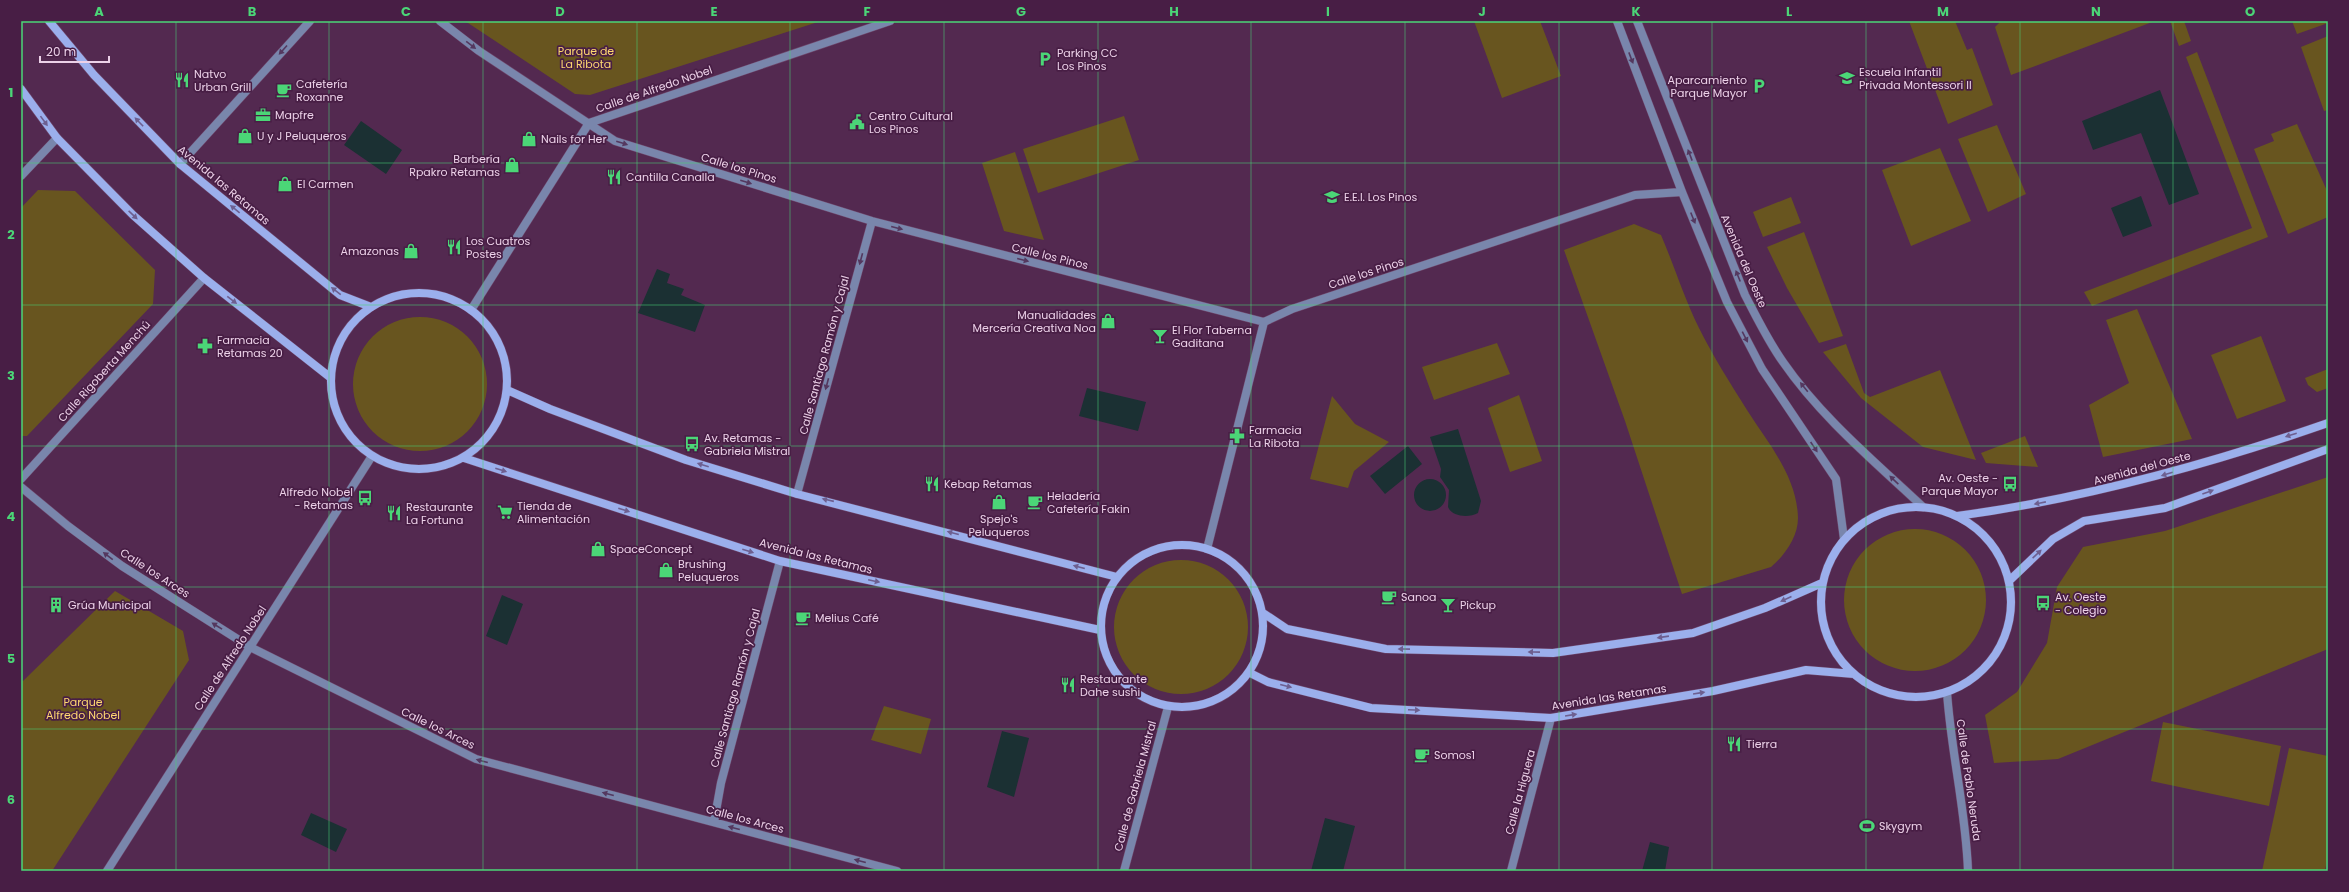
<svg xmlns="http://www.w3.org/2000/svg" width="2349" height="892" font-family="Poppins,sans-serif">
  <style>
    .green { fill: #68551f }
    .water { fill: #1b3033 }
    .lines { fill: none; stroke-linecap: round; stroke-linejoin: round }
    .street-casing { stroke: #6f476b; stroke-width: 9 }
    .secondary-casing { stroke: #6f476b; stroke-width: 9 }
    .street { stroke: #7986ac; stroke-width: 8 }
    .secondary { stroke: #9bafec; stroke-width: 8 }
    .oneway { fill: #54385f }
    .oneway2 { fill: #6d5f90 }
    .grid { fill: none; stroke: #4bd677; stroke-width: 1; stroke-opacity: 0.55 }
    .labels { text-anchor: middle; stroke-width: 3.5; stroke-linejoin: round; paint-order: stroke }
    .park-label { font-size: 11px; fill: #ffd970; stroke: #481e45 }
    .poi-label { font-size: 11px; fill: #ecd1e8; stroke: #481e45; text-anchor: start }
    .street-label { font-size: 11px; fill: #ecd1e8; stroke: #481e45 }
    .neatline { fill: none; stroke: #4bd677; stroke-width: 1.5 }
    .grid-label { font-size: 13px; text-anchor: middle; font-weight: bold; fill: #4bd677 }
  </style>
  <rect width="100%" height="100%" fill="#532950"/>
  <!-- green -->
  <path class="green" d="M 465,21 L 821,21 L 590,95 L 575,94 Z
    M 1474,21 L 1540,21 L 1561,76 L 1502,98 Z
    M 1909,21 L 1955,21 L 1967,50 L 1972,48 L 1993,105 L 1948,124 Z
    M 2001,21 L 2155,21 L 2011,75 L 1995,27 Z
    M 2170,21 L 2184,21 L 2191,41 L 2179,46 Z
    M 2292,21 L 2328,21 L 2328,23 L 2297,34 Z
    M 2328,36 L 2328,110 L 2324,111 L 2301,47 Z
    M 2197,52 L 2268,237 L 2092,306 L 2084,292 L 2252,228 L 2186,57 Z
    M 1124,116 L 1139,160 L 1038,193 L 1023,149 Z
    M 2297,124 L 2328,193 L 2328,217 L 2288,234 L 2254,149 L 2274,141 L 2271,134 Z
    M 1997,125 L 2026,194 L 1988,212 L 1958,139 Z
    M 1940,148 L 1971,221 L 1911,246 L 1882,170 Z
    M 1015,152 L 1044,240 L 1004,231 L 982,163 Z
    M 38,190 L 75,191 L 155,270 L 153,304 L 27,436 L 21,436 L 21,208 Z
    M 1791,197 L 1801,223 L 1763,237 L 1753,212 Z
    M 1634,224 L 1661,235 C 1674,265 1684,298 1699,328 C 1713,356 1730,383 1747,410 C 1768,443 1797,476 1798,518 C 1798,537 1785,555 1771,567 L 1682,594 L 1625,421 L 1564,250 Z
    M 1804,232 L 1843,336 L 1819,343 L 1787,288 L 1767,247 Z
    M 2137,309 L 2192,439 L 2103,457 L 2089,405 L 2129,383 L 2106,320 Z
    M353 384a67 67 0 1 1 134 0a67 67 0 1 1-134 0Z
    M 2261,336 L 2286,401 L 2237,419 L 2211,355 Z
    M 1497,343 L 1510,374 L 1434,400 L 1422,367 Z
    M 1846,344 L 1864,393 L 1870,397 L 1940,370 L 1976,460 L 1923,447 L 1861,398 L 1823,352 Z
    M 2328,369 L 2328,388 L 2317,392 L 2308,385 L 2305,378 Z
    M 1519,395 L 1542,461 L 1510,472 L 1488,408 Z
    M 1332,396 L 1355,424 L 1389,442 L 1354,471 L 1348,488 L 1310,479 Z
    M 2025,436 L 2038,467 L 1986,463 L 1981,453 Z
    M 2328,477 L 2328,649 L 2058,759 L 1994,763 L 1985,715 L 2017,692 L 2047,643 L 2057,587 L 2083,547 L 2165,531 Z
    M1844 600a71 71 0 1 1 142 0a71 71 0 1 1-142 0Z
    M1114 627a67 67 0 1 1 134 0a67 67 0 1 1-134 0Z
    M 115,591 L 183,631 L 189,660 L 52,871 L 21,871 L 21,679 L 23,681 Z
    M 884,706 L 931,719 L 921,754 L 871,740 Z
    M 2163,722 L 2281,746 L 2269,806 L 2151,781 Z
    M 2289,748 L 2328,756 L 2328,854 L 2325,871 L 2262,871 Z"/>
  <!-- water -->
  <path class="water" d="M 2160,90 L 2199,194 L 2169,205 L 2141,133 L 2093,150 L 2082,121 Z
    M 361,121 L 402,150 L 386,174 L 344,145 Z
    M 2141,196 L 2152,226 L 2123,237 L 2111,208 Z
    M 657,269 L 670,274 L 667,283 L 684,289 L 681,295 L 705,305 L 695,332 L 638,313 Z
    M 1087,388 L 1146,402 L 1138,431 L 1079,416 Z
    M 1458,429 L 1481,501 L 1478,513 C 1469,518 1452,517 1448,507 L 1449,490 L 1440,477 L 1441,469 L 1430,437 Z
    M 1408,446 L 1422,464 L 1385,494 L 1370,476 Z
    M1414 495a16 16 0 1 1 32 0a16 16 0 1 1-32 0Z
    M 502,595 L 523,604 L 507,645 L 486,636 Z
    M 1002,731 L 1029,738 L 1014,797 L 987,787 Z
    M 311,813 L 347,829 L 336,852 L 301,835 Z
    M 1325,818 L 1355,826 L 1343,871 L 1311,871 Z
    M 1650,842 L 1669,847 L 1665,871 L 1642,871 Z"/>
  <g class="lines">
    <!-- street casing -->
    <g class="street-casing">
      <path id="street" d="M 440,21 L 479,51 L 615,141 L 872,221 L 1264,322 L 1292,309 L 1635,195 L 1682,192
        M 1617,21 L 1682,192 L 1727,302 L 1762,369 L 1836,479 L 1844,539
        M 1637,21 L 1745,295 C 1757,318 1768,341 1783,362 C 1821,417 1874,461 1923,507
        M 180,164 L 310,21
        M 21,176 L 57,138
        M 471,310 L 589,123 L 890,21
        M 21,479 L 204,278
        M 21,487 L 68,526 L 122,566 L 250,647 L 476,759 L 897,871
        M 797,494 L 872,221
        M 1207,549 L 1264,322
        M 1947,692 C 1951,752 1966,811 1968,871
        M 714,822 L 721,783 L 780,561
        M 107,871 L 372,456
        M 1124,871 L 1168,707
        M 1511,871 L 1551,718"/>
    </g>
    <!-- secondary casing -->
    <g class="secondary-casing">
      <path id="secondary" d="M 49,21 L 94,75 L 180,164 L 340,295 L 371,307
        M 21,89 L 57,138 L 133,215 L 204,278 L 331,378
        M331 381a88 88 0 1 1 176 0a88 88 0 1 1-176 0Z
        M 507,390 L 550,409 L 686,460 L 797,494 L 1117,577
        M 464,458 L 780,561 L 1100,630
        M1821 602a95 95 0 1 1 190 0a95 95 0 1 1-190 0Z
        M 1957,516 C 2084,499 2207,465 2328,423
        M1101 626a81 81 0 1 1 162 0a81 81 0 1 1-162 0Z
        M 2009,581 L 2053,539 L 2084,521 L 2165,508 L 2328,449
        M 1263,613 L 1287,629 L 1386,649 L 1553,653 L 1693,633 L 1765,608 L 1822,583
        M 1250,673 L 1268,682 L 1371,708 L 1551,718 L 1713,691 L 1806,670 L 1854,674"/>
    </g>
    <!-- street -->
    <use href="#street" class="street"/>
    <!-- secondary -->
    <use href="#secondary" class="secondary"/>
  </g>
  <!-- one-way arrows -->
  <defs><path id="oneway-solid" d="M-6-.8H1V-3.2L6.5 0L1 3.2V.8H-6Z"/></defs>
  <g class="oneway">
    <use href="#oneway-solid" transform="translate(471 45) rotate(37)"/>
    <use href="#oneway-solid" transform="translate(283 50) rotate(132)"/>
    <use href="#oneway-solid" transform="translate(1631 58) rotate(69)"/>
    <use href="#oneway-solid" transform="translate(622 143) rotate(17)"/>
    <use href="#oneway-solid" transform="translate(1690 155) rotate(-111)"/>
    <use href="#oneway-solid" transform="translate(746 182) rotate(17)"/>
    <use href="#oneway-solid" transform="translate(1693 218) rotate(68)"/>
    <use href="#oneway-solid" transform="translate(897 228) rotate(14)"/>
    <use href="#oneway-solid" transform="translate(861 259) rotate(105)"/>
    <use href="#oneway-solid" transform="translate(1023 260) rotate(14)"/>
    <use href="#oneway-solid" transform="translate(1738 276) rotate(-112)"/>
    <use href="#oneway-solid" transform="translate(1745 337) rotate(63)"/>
    <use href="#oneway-solid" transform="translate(827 384) rotate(105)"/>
    <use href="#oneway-solid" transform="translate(1804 387) rotate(-129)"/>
    <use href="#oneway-solid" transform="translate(1814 447) rotate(56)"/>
    <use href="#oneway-solid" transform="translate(1894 480) rotate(-137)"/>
    <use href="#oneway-solid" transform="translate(108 556) rotate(-143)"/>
    <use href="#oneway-solid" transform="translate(217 626) rotate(-148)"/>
    <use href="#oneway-solid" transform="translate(482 761) rotate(-165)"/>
    <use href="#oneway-solid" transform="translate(608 794) rotate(-165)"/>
    <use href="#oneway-solid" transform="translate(734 828) rotate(-165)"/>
    <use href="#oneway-solid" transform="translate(860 861) rotate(-165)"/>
  </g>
  <g class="oneway2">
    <use href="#oneway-solid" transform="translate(44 121) rotate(54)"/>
    <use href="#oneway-solid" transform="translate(139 122) rotate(-134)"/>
    <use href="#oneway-solid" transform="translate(235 209) rotate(-141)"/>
    <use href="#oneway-solid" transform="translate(133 215) rotate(43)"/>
    <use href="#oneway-solid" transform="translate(336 291) rotate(-142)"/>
    <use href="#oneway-solid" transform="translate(232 300) rotate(38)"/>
    <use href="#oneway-solid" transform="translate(2291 435) rotate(163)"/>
    <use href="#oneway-solid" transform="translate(703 465) rotate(-163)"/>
    <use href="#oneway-solid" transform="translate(501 470) rotate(18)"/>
    <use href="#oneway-solid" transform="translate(2167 474) rotate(163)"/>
    <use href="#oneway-solid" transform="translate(2208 492) rotate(-20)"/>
    <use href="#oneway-solid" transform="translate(828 500) rotate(-167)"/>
    <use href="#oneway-solid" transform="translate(2040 503) rotate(169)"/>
    <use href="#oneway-solid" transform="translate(624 510) rotate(18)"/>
    <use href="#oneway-solid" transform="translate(953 533) rotate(-165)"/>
    <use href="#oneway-solid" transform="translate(748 551) rotate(18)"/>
    <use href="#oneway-solid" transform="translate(2037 554) rotate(-43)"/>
    <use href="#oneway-solid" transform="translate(1079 567) rotate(-165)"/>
    <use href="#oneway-solid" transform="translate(874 581) rotate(12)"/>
    <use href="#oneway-solid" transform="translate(1786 599) rotate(156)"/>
    <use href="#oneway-solid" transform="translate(1663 637) rotate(172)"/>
    <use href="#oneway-solid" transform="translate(1404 649) rotate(-179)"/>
    <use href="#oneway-solid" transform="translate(1534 652) rotate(-179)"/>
    <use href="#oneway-solid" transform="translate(1286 686) rotate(14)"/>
    <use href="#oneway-solid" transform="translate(1699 693) rotate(-9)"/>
    <use href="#oneway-solid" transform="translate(1414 710) rotate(3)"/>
    <use href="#oneway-solid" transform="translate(1571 715) rotate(-9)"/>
  </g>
  <!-- grid -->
  <path class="grid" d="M 176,21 L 176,871M 329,21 L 329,871M 483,21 L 483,871M 637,21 L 637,871M 790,21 L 790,871M 944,21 L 944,871M 1098,21 L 1098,871M 1251,21 L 1251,871M 1405,21 L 1405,871M 1559,21 L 1559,871M 1712,21 L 1712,871M 1866,21 L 1866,871M 2020,21 L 2020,871M 2173,21 L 2173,871M 21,163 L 2328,163M 21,305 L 2328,305M 21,446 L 2328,446M 21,587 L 2328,587M 21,729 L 2328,729"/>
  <!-- icons -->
  <defs>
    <g id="parking-bare" transform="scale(1.2)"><path d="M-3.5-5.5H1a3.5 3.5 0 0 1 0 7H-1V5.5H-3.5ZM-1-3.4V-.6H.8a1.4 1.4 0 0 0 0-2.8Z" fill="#4bd677" stroke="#481e45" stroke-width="2.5" paint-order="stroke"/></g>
    <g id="school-bare" transform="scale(1.2)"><path d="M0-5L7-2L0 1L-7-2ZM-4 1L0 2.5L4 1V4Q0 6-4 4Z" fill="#4bd677" stroke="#481e45" stroke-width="2.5" paint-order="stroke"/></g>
    <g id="restaurant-bare" transform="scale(1.2)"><path d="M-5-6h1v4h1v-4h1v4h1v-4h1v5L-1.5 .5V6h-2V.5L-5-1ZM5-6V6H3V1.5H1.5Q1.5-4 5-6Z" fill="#4bd677" stroke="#481e45" stroke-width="2.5" paint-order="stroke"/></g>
    <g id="cafe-bare" transform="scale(1.2)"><path d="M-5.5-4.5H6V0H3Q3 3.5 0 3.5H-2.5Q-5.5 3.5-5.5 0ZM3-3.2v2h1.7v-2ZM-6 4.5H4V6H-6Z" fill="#4bd677" stroke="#481e45" stroke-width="2.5" paint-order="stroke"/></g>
    <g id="office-bare" transform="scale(1.2)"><path d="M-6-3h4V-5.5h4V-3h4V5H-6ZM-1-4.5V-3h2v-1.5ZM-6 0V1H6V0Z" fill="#4bd677" stroke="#481e45" stroke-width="2.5" paint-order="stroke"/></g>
    <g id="civic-bare" transform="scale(1.2)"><path d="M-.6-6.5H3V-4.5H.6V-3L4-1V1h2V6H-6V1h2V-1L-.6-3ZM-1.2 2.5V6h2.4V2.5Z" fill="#4bd677" stroke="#481e45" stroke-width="2.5" paint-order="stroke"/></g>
    <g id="shop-bare" transform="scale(1.2)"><path d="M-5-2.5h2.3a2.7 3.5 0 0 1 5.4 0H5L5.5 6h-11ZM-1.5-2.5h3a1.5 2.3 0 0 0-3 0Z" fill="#4bd677" stroke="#481e45" stroke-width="2.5" paint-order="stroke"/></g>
    <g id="bar-bare" transform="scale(1.2)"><path d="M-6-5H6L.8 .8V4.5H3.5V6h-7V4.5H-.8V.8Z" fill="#4bd677" stroke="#481e45" stroke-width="2.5" paint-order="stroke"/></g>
    <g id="pharmacy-bare" transform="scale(1.2)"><path d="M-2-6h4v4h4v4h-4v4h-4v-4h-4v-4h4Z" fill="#4bd677" stroke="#481e45" stroke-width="2.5" paint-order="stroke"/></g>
    <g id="bus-bare" transform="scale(1.2)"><path d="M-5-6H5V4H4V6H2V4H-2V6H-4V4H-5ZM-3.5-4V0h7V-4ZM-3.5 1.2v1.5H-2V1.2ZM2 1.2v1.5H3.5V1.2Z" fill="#4bd677" stroke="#481e45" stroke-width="2.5" paint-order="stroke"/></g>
    <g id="supermarket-bare" transform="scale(1.2)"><path d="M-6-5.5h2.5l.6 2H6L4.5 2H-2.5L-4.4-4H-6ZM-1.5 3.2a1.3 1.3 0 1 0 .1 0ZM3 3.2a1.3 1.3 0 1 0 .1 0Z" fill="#4bd677" stroke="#481e45" stroke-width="2.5" paint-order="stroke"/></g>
    <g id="building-bare" transform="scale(1.2)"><path d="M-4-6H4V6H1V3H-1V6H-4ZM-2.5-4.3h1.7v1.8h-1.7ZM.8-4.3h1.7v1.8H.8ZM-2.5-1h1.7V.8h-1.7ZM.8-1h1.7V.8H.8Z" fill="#4bd677" stroke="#481e45" stroke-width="2.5" paint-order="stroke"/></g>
    <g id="stadium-bare" transform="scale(1.2)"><path d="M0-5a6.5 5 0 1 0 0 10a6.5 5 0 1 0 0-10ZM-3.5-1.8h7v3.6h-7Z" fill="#4bd677" stroke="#481e45" stroke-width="2.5" paint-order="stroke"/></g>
  </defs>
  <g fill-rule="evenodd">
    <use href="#parking-bare" x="1045" y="59"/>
    <use href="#school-bare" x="1847" y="78"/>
    <use href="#restaurant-bare" x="182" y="80"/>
    <use href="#parking-bare" x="1759" y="86"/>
    <use href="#cafe-bare" x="284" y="90"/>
    <use href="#office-bare" x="263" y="115"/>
    <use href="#civic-bare" x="857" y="122"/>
    <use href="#shop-bare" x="245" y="136"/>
    <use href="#shop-bare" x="529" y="139"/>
    <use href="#shop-bare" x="512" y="165"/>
    <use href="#restaurant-bare" x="614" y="177"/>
    <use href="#shop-bare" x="285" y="184"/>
    <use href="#school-bare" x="1332" y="197"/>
    <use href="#restaurant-bare" x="454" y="247"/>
    <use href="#shop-bare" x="411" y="251"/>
    <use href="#shop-bare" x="1108" y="321"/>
    <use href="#bar-bare" x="1160" y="336"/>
    <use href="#pharmacy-bare" x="205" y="346"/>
    <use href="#pharmacy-bare" x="1237" y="436"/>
    <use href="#bus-bare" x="692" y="444"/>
    <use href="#restaurant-bare" x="932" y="484"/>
    <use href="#bus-bare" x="2010" y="484"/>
    <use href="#bus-bare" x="365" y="498"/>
    <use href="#shop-bare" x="999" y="502"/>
    <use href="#cafe-bare" x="1035" y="502"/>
    <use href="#supermarket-bare" x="505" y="512"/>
    <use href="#restaurant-bare" x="394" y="513"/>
    <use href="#shop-bare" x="598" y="549"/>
    <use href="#shop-bare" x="666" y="570"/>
    <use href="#cafe-bare" x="1389" y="597"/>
    <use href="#bus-bare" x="2043" y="603"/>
    <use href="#building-bare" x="56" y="605"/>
    <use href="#bar-bare" x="1448" y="605"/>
    <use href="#cafe-bare" x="803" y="618"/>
    <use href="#restaurant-bare" x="1068" y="685"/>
    <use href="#restaurant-bare" x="1734" y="744"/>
    <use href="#cafe-bare" x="1422" y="755"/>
    <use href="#stadium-bare" x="1867" y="826"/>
  </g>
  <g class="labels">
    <!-- park labels -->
    <g class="park-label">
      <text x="586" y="55">Parque de<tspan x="586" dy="13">La Ribota</tspan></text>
      <text x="83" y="706">Parque<tspan x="83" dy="13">Alfredo Nobel</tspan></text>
    </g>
    <!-- poi labels -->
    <g class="poi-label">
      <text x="1057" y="57">Parking CC<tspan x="1057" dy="13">Los Pinos</tspan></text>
      <text x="1859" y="76">Escuela Infantil<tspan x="1859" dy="13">Privada Montessori II</tspan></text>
      <text x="194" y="78">Natvo<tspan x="194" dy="13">Urban Grill</tspan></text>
      <text x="1747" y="84" text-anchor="end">Aparcamiento<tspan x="1747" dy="13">Parque Mayor</tspan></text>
      <text x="296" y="88">Cafetería<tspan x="296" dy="13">Roxanne</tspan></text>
      <text x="275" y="119">Mapfre</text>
      <text x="869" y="120">Centro Cultural<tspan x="869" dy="13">Los Pinos</tspan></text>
      <text x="257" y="140">U y J Peluqueros</text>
      <text x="541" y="143">Nails for Her</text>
      <text x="500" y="163" text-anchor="end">Barbería<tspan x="500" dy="13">Rpakro Retamas</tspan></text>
      <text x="626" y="181">Cantilla Canalla</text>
      <text x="297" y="188">El Carmen</text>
      <text x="1344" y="201">E.E.I. Los Pinos</text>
      <text x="466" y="245">Los Cuatros<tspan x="466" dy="13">Postes</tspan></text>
      <text x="399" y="255" text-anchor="end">Amazonas</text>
      <text x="1096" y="319" text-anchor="end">Manualidades<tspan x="1096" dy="13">Mercería Creativa Noa</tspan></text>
      <text x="1172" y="334">El Flor Taberna<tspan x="1172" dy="13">Gaditana</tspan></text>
      <text x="217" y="344">Farmacia<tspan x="217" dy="13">Retamas 20</tspan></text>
      <text x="1249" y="434">Farmacia<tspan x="1249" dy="13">La Ribota</tspan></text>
      <text x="704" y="442">Av. Retamas -<tspan x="704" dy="13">Gabriela Mistral</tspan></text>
      <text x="1998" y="482" text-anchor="end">Av. Oeste -<tspan x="1998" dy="13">Parque Mayor</tspan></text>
      <text x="944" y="488">Kebap Retamas</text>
      <text x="353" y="496" text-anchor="end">Alfredo Nobel<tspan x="353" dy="13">- Retamas</tspan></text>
      <text x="1047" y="500">Heladería<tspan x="1047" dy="13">Cafetería Fakin</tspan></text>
      <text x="517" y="510">Tienda de<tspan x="517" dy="13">Alimentación</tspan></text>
      <text x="406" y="511">Restaurante<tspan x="406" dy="13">La Fortuna</tspan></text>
      <text x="999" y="523" text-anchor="middle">Spejo's<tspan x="999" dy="13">Peluqueros</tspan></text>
      <text x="610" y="553">SpaceConcept</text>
      <text x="678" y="568">Brushing<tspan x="678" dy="13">Peluqueros</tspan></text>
      <text x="1401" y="601">Sanoa</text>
      <text x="2055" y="601">Av. Oeste<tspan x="2055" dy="13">- Colegio</tspan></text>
      <text x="68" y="609">Grúa Municipal</text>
      <text x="1460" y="609">Pickup</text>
      <text x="815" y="622">Melius Café</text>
      <text x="1080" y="683">Restaurante<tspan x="1080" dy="13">Dahe sushi</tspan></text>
      <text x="1746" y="748">Tierra</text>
      <text x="1434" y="759">Somos1</text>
      <text x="1879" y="830">Skygym</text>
    </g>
    <!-- street labels -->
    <g class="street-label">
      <text transform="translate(654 89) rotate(-19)" y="4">Calle de Alfredo Nobel</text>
      <text transform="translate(739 168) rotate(17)" y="4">Calle los Pinos</text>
      <text transform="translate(224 185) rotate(40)" y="4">Avenida las Retamas</text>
      <text transform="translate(1050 256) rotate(14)" y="4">Calle los Pinos</text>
      <text transform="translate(1744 261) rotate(67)" y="4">Avenida del Oeste</text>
      <text transform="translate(1366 273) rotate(-18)" y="4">Calle los Pinos</text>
      <text transform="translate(824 355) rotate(-75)" y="4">Calle Santiago Ramón y Cajal</text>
      <text transform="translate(104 371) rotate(-48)" y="4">Calle Rigoberta Menchú</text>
      <text transform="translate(2142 468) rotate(-15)" y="4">Avenida del Oeste</text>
      <text transform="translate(816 556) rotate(14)" y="4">Avenida las Retamas</text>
      <text transform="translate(155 573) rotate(33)" y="4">Calle los Arces</text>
      <text transform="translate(230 658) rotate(-57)" y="4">Calle de Alfredo Nobel</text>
      <text transform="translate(735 688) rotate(-75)" y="4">Calle Santiago Ramón y Cajal</text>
      <text transform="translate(1609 697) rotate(-9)" y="4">Avenida las Retamas</text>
      <text transform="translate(438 728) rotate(26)" y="4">Calle los Arces</text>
      <text transform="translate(1969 780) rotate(82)" y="4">Calle de Pablo Neruda</text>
      <text transform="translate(1135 786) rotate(-75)" y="4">Calle de Gabriela Mistral</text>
      <text transform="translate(1520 792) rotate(-75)" y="4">Calle la Higuera</text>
      <text transform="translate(745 819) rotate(15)" y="4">Calle los Arces</text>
    </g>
  </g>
  <!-- border -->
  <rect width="2349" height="892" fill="none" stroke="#481e45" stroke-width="44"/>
  <!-- scale -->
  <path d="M40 56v6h69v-6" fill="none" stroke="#ecd1e8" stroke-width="2"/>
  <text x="46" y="56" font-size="12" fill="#ecd1e8" stroke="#481e45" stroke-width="3" paint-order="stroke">20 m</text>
  <rect x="22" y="22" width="2305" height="848" class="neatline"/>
  <g class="grid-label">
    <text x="99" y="16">A</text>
    <text x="252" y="16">B</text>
    <text x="406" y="16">C</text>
    <text x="560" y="16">D</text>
    <text x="714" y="16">E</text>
    <text x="867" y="16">F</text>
    <text x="1021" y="16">G</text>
    <text x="1174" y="16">H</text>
    <text x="1328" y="16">I</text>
    <text x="1482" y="16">J</text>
    <text x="1636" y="16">K</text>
    <text x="1789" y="16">L</text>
    <text x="1943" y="16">M</text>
    <text x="2096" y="16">N</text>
    <text x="2250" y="16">O</text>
    <text x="11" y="97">1</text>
    <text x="11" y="239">2</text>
    <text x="11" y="380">3</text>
    <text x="11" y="521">4</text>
    <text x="11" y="663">5</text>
    <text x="11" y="804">6</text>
  </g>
</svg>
